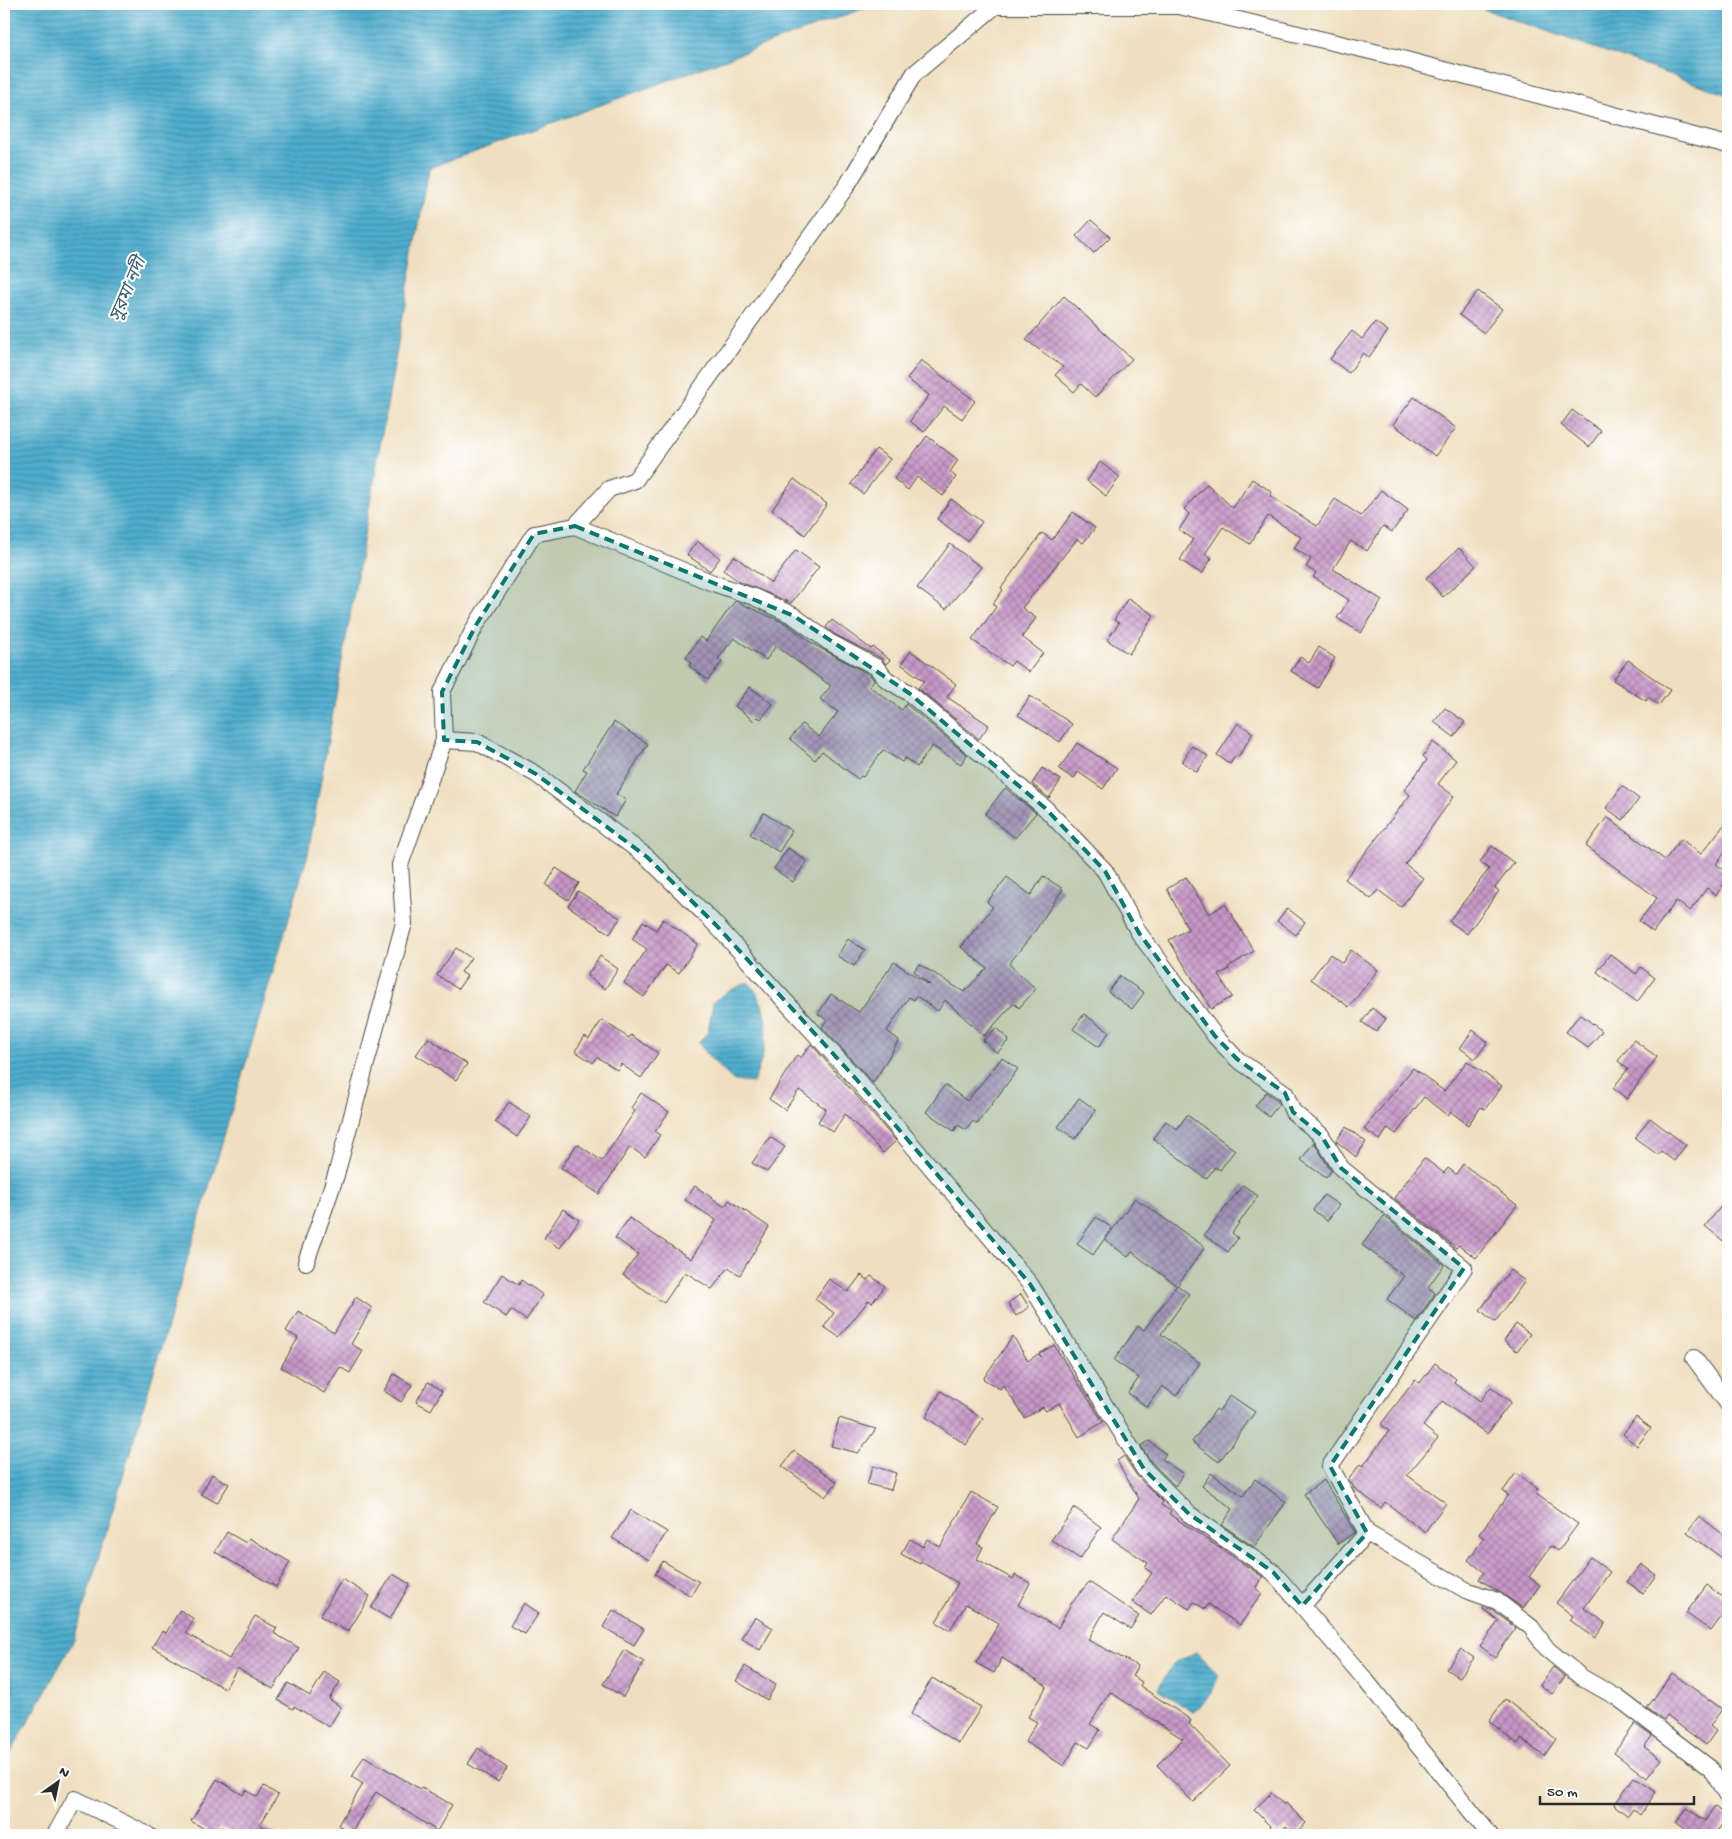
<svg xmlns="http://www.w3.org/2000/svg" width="1732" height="1839" font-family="'Gochi Hand','Noto Sans Bengali',sans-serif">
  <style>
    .water { fill: url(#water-rules); stroke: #3d6c7c }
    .building { fill: url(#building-cross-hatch) }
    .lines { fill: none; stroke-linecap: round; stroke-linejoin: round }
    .street-casing { stroke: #484641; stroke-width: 18 }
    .street { stroke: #fff; stroke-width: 16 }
    .marked { fill: #0f766e; fill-opacity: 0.2; stroke: #0f766e; stroke-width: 4; stroke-dasharray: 10 6; stroke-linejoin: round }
    .labels { text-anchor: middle; stroke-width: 4; stroke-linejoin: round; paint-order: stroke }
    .water-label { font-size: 18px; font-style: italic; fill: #395f6c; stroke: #fff }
  </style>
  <defs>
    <pattern id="water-rules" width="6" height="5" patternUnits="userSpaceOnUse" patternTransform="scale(1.25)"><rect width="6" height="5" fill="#4fadcd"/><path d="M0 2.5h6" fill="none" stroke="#428da7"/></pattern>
    <pattern id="building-cross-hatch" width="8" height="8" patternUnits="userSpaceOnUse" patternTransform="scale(1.25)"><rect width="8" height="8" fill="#c798c7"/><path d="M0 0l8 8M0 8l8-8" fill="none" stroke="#a27ca2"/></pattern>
  </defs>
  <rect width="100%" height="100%" fill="#fff"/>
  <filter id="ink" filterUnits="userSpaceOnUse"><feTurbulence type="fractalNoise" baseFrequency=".02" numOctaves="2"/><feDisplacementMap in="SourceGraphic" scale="10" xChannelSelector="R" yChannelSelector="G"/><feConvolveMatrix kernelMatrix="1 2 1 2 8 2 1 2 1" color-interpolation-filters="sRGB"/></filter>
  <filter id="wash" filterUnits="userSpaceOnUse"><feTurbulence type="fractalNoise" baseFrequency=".0096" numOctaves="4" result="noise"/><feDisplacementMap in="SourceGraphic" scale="20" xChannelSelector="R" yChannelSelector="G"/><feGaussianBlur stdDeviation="1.12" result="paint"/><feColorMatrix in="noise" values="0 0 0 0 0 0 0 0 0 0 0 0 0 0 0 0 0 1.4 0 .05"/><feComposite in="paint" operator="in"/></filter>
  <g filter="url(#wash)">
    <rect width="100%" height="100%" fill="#efdfc0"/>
    <!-- water -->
    <path class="water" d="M 4,4 L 876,4 L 429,168 L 308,854 L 74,1640 L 4,1765 Z
      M 1469,4 L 1728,4 L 1728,95 Z
      M 748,982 C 775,1009 767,1051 753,1083 L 734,1081 L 710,1058 L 698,1042 L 708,1032 L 713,1002 L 729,991 Z
      M 1196,1652 L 1219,1675 L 1212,1692 L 1194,1713 L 1158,1689 L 1173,1664 Z"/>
    <g id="blocks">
      <!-- building -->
      <path class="building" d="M 1091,220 L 1110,237 L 1094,253 L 1076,236 Z
        M 1478,291 L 1502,309 L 1484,333 L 1459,315 Z
        M 1064,296 L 1132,359 L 1095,397 L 1081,384 L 1074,392 L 1055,375 L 1063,367 L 1026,340 Z
        M 1375,322 L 1388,331 L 1369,357 L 1363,353 L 1349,373 L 1330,359 L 1352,331 L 1362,339 Z
        M 921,360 L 975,401 L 962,419 L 944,406 L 924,432 L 910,421 L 929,395 L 907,379 Z
        M 1414,397 L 1456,428 L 1435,456 L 1393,424 Z
        M 1572,410 L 1601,431 L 1589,447 L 1561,425 Z
        M 927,436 L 958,460 L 950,472 L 956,477 L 943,496 L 917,477 L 908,490 L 894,479 Z
        M 876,449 L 890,459 L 863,494 L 851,484 Z
        M 1100,462 L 1120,477 L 1106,496 L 1087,481 Z
        M 794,479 L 827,504 L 805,535 L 772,510 Z
        M 1252,479 L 1272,492 L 1270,496 L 1317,526 L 1335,499 L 1361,516 L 1381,490 L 1408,510 L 1392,532 L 1383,526 L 1367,551 L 1351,541 L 1333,569 L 1382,600 L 1361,633 L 1337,618 L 1349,600 L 1313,577 L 1316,573 L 1306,567 L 1311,559 L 1294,548 L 1301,537 L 1268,516 L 1250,544 L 1223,527 L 1205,554 L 1212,558 L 1202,574 L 1180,560 L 1193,539 L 1179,530 L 1189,514 L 1184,509 L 1207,484 L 1233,508 Z
        M 951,499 L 982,522 L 967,541 L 937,519 Z
        M 1073,512 L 1095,528 L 1083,543 L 1077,539 L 1022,608 L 1036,618 L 1022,637 L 1043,653 L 1029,672 L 1014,661 L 1010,666 L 972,640 L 996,607 L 993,604 L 1003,590 L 1001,588 L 1042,533 L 1052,540 Z
        M 697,541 L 720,558 L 710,571 L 687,555 Z
        M 950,544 L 981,567 L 946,609 L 917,588 Z
        M 1459,548 L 1476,566 L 1443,597 L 1426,578 Z
        M 796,550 L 819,567 L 791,603 L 740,582 L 723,570 L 734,556 L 771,583 Z
        M 1128,598 L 1154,615 L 1129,654 L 1107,640 L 1119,623 L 1114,620 Z
        M 735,601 L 787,624 L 813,644 L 870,675 L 874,680 L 869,686 L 902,710 L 906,704 L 967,755 L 961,764 L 932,746 L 917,767 L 905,758 L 902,762 L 883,750 L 863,777 L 861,776 L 858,779 L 822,751 L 815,760 L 790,739 L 802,724 L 819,737 L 838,712 L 820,699 L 831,686 L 776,646 L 766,660 L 734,638 L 718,659 L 722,662 L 708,680 L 689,666 L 691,662 L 686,658 L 700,637 L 706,641 Z
        M 832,620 L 871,649 L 873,647 L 890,660 L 886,664 L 881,658 L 834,634 L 826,627 Z
        M 1319,647 L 1335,658 L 1318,688 L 1291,671 L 1300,657 L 1309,663 Z
        M 911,651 L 956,684 L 947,697 L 989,725 L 979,739 L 918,688 L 924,681 L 901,664 Z
        M 1628,660 L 1670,690 L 1659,705 L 1648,697 L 1646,701 L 1613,680 Z
        M 750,687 L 773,704 L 761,719 L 758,717 L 754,721 L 735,706 Z
        M 1030,696 L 1072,724 L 1060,742 L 1018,715 Z
        M 1445,708 L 1465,722 L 1454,737 L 1434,722 Z
        M 614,722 L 648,744 L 616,794 L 626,800 L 615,817 L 575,791 L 587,771 L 583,769 Z
        M 1238,723 L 1253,733 L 1238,757 L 1235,756 L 1230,764 L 1217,755 Z
        M 1433,742 L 1456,760 L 1438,784 L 1454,796 L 1405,864 L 1423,878 L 1401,907 L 1378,890 L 1371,899 L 1345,879 L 1410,795 L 1404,790 L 1427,760 L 1423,756 Z
        M 1077,743 L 1117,768 L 1103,789 L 1078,772 L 1074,779 L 1059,769 Z
        M 1192,746 L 1208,756 L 1197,772 L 1182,762 Z
        M 1042,768 L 1061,780 L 1049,798 L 1032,784 Z
        M 1622,786 L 1639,799 L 1623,820 L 1606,808 Z
        M 1005,788 L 1036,813 L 1015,838 L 985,814 Z
        M 764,813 L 792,831 L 779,852 L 750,834 Z
        M 1607,817 L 1665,860 L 1681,839 L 1701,854 L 1728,820 L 1728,848 L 1716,864 L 1728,873 L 1728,878 L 1716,895 L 1707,888 L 1690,911 L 1676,901 L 1653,932 L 1639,921 L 1657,898 L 1586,846 Z
        M 1492,846 L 1514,863 L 1495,888 L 1499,891 L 1467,934 L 1449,921 L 1489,869 L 1480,862 Z
        M 788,848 L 807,861 L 793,882 L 774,869 Z
        M 556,868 L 579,883 L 568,900 L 546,885 Z
        M 1043,876 L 1063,889 L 1035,931 L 1009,964 L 1036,989 L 1019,1008 L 1014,1003 L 984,1036 L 945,1000 L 938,1011 L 916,996 L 914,1000 L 909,997 L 887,1031 L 899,1040 L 873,1083 L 822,1027 L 827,1020 L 818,1014 L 831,994 L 859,1012 L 894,962 L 930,985 L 914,971 L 919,964 L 964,992 L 987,968 L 961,947 L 993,907 L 987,902 L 1007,877 L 1031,895 Z
        M 1186,877 L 1209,914 L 1225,904 L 1254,951 L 1228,967 L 1229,969 L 1219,975 L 1232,997 L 1211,1009 L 1169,940 L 1188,929 L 1167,889 Z
        M 578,891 L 620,918 L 610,934 L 568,906 Z
        M 1287,908 L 1305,922 L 1296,935 L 1277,921 Z
        M 663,919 L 698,944 L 679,973 L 666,965 L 644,997 L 624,983 L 647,949 L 632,939 L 643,921 L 656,930 Z
        M 848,939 L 865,950 L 854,966 L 837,956 Z
        M 456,948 L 471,958 L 461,972 L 467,976 L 458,989 L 437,975 Z
        M 1351,950 L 1378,970 L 1349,1007 L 1311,979 L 1330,954 L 1342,963 Z
        M 1610,954 L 1636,974 L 1641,967 L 1655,978 L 1637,1002 L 1597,972 Z
        M 600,956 L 618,969 L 605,989 L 587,976 Z
        M 1120,976 L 1144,993 L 1132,1009 L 1108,992 Z
        M 1372,1008 L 1386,1019 L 1376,1032 L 1362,1022 Z
        M 1084,1014 L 1109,1032 L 1099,1047 L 1073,1029 Z
        M 1580,1014 L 1602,1031 L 1588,1048 L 1566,1032 Z
        M 602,1020 L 629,1038 L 631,1035 L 658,1053 L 641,1078 L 621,1064 L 617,1070 L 597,1057 L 593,1063 L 575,1051 L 585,1036 L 589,1039 Z
        M 996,1028 L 1009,1040 L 997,1053 L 983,1040 Z
        M 1473,1030 L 1488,1042 L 1475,1059 L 1460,1048 Z
        M 428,1038 L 467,1064 L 456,1080 L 416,1055 Z
        M 1634,1040 L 1657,1057 L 1627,1099 L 1613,1088 L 1628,1069 L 1618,1061 Z
        M 811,1044 L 896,1141 L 883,1153 L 845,1114 L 833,1132 L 818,1122 L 826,1109 L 799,1090 L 785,1110 L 769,1099 L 797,1055 L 801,1058 Z
        M 1002,1058 L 1018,1069 L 977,1124 L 973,1121 L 966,1130 L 958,1125 L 954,1131 L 926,1112 L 945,1085 L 967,1101 Z
        M 1467,1061 L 1502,1086 L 1485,1109 L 1481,1107 L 1468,1125 L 1451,1112 L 1448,1116 L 1424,1097 L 1396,1134 L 1388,1128 L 1380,1140 L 1364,1129 L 1413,1068 L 1444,1091 Z
        M 1266,1092 L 1277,1100 L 1279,1104 L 1269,1117 L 1255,1106 Z
        M 641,1093 L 669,1112 L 655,1132 L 660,1135 L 645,1157 L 630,1147 L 599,1194 L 561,1168 L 577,1144 L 602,1161 L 635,1111 L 631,1108 Z
        M 1079,1098 L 1096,1110 L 1075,1139 L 1058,1127 Z
        M 509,1102 L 531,1117 L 517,1137 L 495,1122 Z
        M 1187,1115 L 1235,1150 L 1220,1170 L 1215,1167 L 1206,1179 L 1153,1138 L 1166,1121 L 1177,1129 Z
        M 1650,1118 L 1686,1145 L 1674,1161 L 1661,1151 L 1658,1155 L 1635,1138 Z
        M 1346,1127 L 1366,1142 L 1356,1157 L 1336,1141 Z
        M 770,1137 L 785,1147 L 767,1172 L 752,1163 Z
        M 1314,1142 L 1331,1171 L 1326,1178 L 1301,1160 Z
        M 1424,1158 L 1444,1173 L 1448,1168 L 1456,1174 L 1463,1164 L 1517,1205 L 1476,1258 L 1459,1245 L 1456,1248 L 1394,1198 Z
        M 1243,1185 L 1258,1196 L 1232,1233 L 1238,1238 L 1228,1252 L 1204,1235 Z
        M 695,1186 L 725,1207 L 729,1200 L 769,1227 L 740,1275 L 728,1268 L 712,1289 L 685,1272 L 664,1303 L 623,1275 L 638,1254 L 615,1238 L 629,1218 L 691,1259 L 716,1220 L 685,1200 Z
        M 1324,1195 L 1339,1205 L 1327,1221 L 1313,1210 Z
        M 1135,1198 L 1205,1247 L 1177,1286 L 1132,1252 L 1128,1257 L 1105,1240 Z
        M 1728,1198 L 1728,1245 L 1705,1226 Z
        M 563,1209 L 579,1220 L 560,1248 L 544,1238 Z
        M 1384,1216 L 1444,1265 L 1428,1287 L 1435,1293 L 1416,1321 L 1387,1299 L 1404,1276 L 1362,1245 Z
        M 1096,1217 L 1112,1228 L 1093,1255 L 1077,1244 Z
        M 1510,1270 L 1525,1281 L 1495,1322 L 1480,1310 Z
        M 502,1274 L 519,1285 L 521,1280 L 543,1295 L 526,1320 L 511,1310 L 506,1317 L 484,1302 Z
        M 861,1275 L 868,1280 L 871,1276 L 885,1286 L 872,1303 L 869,1300 L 839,1337 L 824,1327 L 834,1313 L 815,1299 L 829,1279 L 848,1292 Z
        M 1177,1285 L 1189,1294 L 1161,1334 L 1200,1363 L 1176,1396 L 1162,1386 L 1147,1407 L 1128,1393 L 1139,1378 L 1114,1360 L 1138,1326 L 1144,1330 Z
        M 1021,1294 L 1029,1307 L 1016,1316 L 1008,1303 Z
        M 356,1297 L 372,1308 L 351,1344 L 363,1351 L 350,1373 L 340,1367 L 324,1393 L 281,1367 L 298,1338 L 286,1331 L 298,1311 L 334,1333 Z
        M 1516,1324 L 1530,1334 L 1517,1351 L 1504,1341 Z
        M 1013,1336 L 1028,1361 L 1038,1354 L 1042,1357 L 1039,1354 L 1054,1345 L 1103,1422 L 1079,1437 L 1059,1403 L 1046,1411 L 1043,1407 L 1025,1418 L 1003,1385 L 1000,1389 L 983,1379 Z
        M 1435,1363 L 1456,1379 L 1454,1382 L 1480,1401 L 1491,1387 L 1511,1402 L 1487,1434 L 1442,1401 L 1423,1426 L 1438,1438 L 1407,1475 L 1446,1503 L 1425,1532 L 1385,1502 L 1381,1508 L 1354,1488 L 1349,1479 L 1360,1464 L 1363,1466 L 1389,1431 L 1381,1424 L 1415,1380 L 1420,1383 Z
        M 394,1374 L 412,1385 L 401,1402 L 384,1391 Z
        M 428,1382 L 442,1391 L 431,1410 L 416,1402 Z
        M 941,1391 L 983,1419 L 966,1445 L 926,1417 Z
        M 1230,1395 L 1255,1412 L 1219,1462 L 1192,1442 L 1216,1409 L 1219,1411 Z
        M 1636,1417 L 1651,1428 L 1637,1446 L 1623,1434 Z
        M 839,1418 L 876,1429 L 858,1453 L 831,1446 Z
        M 1149,1441 L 1166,1454 L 1162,1459 L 1183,1474 L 1175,1486 L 1152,1463 L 1141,1446 Z
        M 794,1451 L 837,1482 L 825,1497 L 782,1466 Z
        M 1124,1456 L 1137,1476 L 1163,1502 L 1161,1505 L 1171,1511 L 1169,1514 L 1263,1577 L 1256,1589 L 1262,1593 L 1240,1625 L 1208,1604 L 1205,1609 L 1194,1602 L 1189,1609 L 1166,1594 L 1151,1615 L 1132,1602 L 1152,1573 L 1145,1568 L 1148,1563 L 1112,1539 L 1139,1499 L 1117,1461 Z
        M 873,1466 L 896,1473 L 891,1490 L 867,1484 Z
        M 1211,1473 L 1243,1496 L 1255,1479 L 1286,1502 L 1254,1547 L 1222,1525 L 1233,1509 L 1202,1486 Z
        M 1516,1473 L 1538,1489 L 1535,1493 L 1578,1524 L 1558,1551 L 1551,1546 L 1529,1577 L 1540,1585 L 1523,1608 L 1479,1579 L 1484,1572 L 1468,1560 L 1484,1538 L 1479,1534 L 1508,1495 L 1503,1491 Z
        M 212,1474 L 229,1484 L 217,1503 L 201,1494 Z
        M 1324,1480 L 1355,1532 L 1338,1544 L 1304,1494 Z
        M 971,1492 L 998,1507 L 977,1544 L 983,1547 L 977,1559 L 1013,1579 L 1015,1575 L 1030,1583 L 1018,1605 L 1058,1628 L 1071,1604 L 1089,1582 L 1139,1616 L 1130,1629 L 1104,1612 L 1088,1640 L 1138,1666 L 1132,1676 L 1142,1682 L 1140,1686 L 1191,1720 L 1189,1724 L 1230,1766 L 1193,1802 L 1157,1765 L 1183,1739 L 1110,1692 L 1090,1724 L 1100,1730 L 1089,1748 L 1078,1742 L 1064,1766 L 1025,1742 L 1037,1722 L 1028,1717 L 1047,1686 L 1002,1658 L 994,1673 L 976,1663 L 999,1623 L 966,1604 L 950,1630 L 936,1622 L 958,1583 L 921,1562 L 920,1564 L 901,1554 L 910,1539 L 923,1547 L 927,1539 L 940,1547 Z
        M 1075,1508 L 1101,1527 L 1080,1559 L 1051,1540 Z
        M 631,1510 L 667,1532 L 649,1560 L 612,1538 Z
        M 1699,1516 L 1728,1538 L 1728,1549 L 1722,1558 L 1687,1532 Z
        M 227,1532 L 246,1543 L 249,1538 L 290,1562 L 276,1587 L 215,1552 Z
        M 1590,1557 L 1610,1572 L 1584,1608 L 1606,1623 L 1595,1638 L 1570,1620 L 1573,1616 L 1556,1603 Z
        M 663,1561 L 699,1582 L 691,1596 L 655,1574 Z
        M 1641,1564 L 1656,1575 L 1643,1593 L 1627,1582 Z
        M 393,1574 L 410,1584 L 390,1619 L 371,1608 Z
        M 342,1579 L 370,1596 L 348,1632 L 320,1616 Z
        M 1707,1585 L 1728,1601 L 1728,1608 L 1711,1631 L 1686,1613 Z
        M 524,1603 L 539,1613 L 525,1634 L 510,1626 Z
        M 1484,1607 L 1492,1610 L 1516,1628 L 1495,1657 L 1480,1646 L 1499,1621 L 1483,1609 Z
        M 180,1610 L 194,1619 L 186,1633 L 229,1659 L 255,1616 L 277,1628 L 274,1633 L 299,1648 L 273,1689 L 237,1668 L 225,1689 L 152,1647 L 162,1631 L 166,1633 Z
        M 613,1610 L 644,1629 L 634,1645 L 603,1627 Z
        M 755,1617 L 773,1628 L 760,1650 L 741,1638 Z
        M 1461,1649 L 1474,1658 L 1459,1678 L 1446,1669 Z
        M 624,1650 L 644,1662 L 623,1697 L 603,1684 Z
        M 745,1666 L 776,1685 L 767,1700 L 736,1681 Z
        M 1553,1667 L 1565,1677 L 1552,1694 L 1540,1685 Z
        M 324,1672 L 340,1682 L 329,1699 L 341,1707 L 329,1727 L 294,1706 L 293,1709 L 278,1700 L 288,1683 L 310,1696 Z
        M 1672,1673 L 1722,1709 L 1710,1726 L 1716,1731 L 1706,1745 L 1667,1716 L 1664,1720 L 1647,1708 Z
        M 932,1678 L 981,1707 L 959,1743 L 911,1714 Z
        M 1505,1699 L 1556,1739 L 1544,1756 L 1521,1739 L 1517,1744 L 1489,1721 Z
        M 1635,1724 L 1652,1736 L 1644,1747 L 1661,1759 L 1647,1778 L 1614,1753 Z
        M 478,1748 L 507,1768 L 498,1782 L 468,1764 Z
        M 364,1756 L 420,1789 L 421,1787 L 452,1805 L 437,1831 L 376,1792 L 351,1833 L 338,1825 L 363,1784 L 352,1777 Z
        M 1634,1777 L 1656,1792 L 1640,1815 L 1633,1809 L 1628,1816 L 1614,1805 Z
        M 217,1779 L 243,1795 L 246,1790 L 257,1797 L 264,1786 L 278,1795 L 260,1825 L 278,1835 L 234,1835 L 221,1827 L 215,1835 L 191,1821 Z
        M 1271,1793 L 1284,1805 L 1286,1803 L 1306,1823 L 1295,1835 L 1286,1826 L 1278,1834 L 1254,1810 Z
        M 1715,1807 L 1728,1817 L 1717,1831 L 1723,1835 L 1692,1835 L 1676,1823 L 1687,1808 L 1705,1821 Z"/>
    </g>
  </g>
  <g filter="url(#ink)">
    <use href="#blocks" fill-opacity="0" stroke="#484641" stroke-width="1"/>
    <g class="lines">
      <!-- street casing -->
      <g class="street-casing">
        <path id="street" d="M 575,526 L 713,583 L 754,597 L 794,616 L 829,642 L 876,667 L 886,679 L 909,693 L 1045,808 L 1105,871 L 1139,933 L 1215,1036 L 1237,1059 L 1285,1093 L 1293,1112 L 1321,1135 L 1341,1168 L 1464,1268 L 1330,1466 L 1367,1533 L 1302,1606
          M 444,740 L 477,742 L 536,774 L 647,857 L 715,924 L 857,1080 L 1030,1284 L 1144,1469 L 1189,1514 L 1273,1572 L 1363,1677 L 1490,1835
          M 306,1262 L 336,1175 L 404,923 L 400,865 L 444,740 L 442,692 L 476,625 L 534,534 L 575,526 L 609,489 L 635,480 L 846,187 L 914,74 L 995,6 L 1179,6 L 1383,54 L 1728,145
          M 1694,1358 L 1728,1404
          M 1367,1533 L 1466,1590 L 1497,1601 L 1531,1627 L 1548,1650 L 1581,1677 L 1618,1698 L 1711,1769 L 1728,1797
          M 55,1835 L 75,1799 L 148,1835"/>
      </g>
      <!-- street -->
      <use href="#street" class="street"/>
    </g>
  </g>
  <!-- marked area -->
  <path class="marked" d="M 575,526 L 794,616 L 909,693 L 1045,808 L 1105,871 L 1139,933 L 1215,1036 L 1237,1059 L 1285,1093 L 1293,1112 L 1321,1135 L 1341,1168 L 1464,1268 L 1330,1466 L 1367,1533 L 1302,1606 L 1273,1572 L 1189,1514 L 1144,1469 L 1030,1284 L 857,1080 L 715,924 L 647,857 L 536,774 L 477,742 L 444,740 L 442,692 L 476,625 L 534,534 Z"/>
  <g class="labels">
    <!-- water labels -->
    <g class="water-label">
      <text transform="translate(127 289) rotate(-67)" y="6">সুরমা নদী</text>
    </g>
  </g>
  <!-- margin -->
  <rect width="1732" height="1839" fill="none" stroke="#fff" stroke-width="20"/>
  <!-- north arrow -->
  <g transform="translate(58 1782) rotate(33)" stroke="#ffffff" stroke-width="4" paint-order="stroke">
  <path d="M0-4L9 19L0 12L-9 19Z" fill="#2b2b2b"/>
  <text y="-8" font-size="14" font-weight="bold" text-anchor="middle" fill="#2b2b2b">N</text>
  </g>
  <!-- scale -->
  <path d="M1540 1796v8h154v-8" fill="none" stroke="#2b2b2b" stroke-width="2.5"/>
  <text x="1547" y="1796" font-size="15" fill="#2b2b2b" stroke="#ffffff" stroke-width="4" paint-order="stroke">50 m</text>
</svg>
